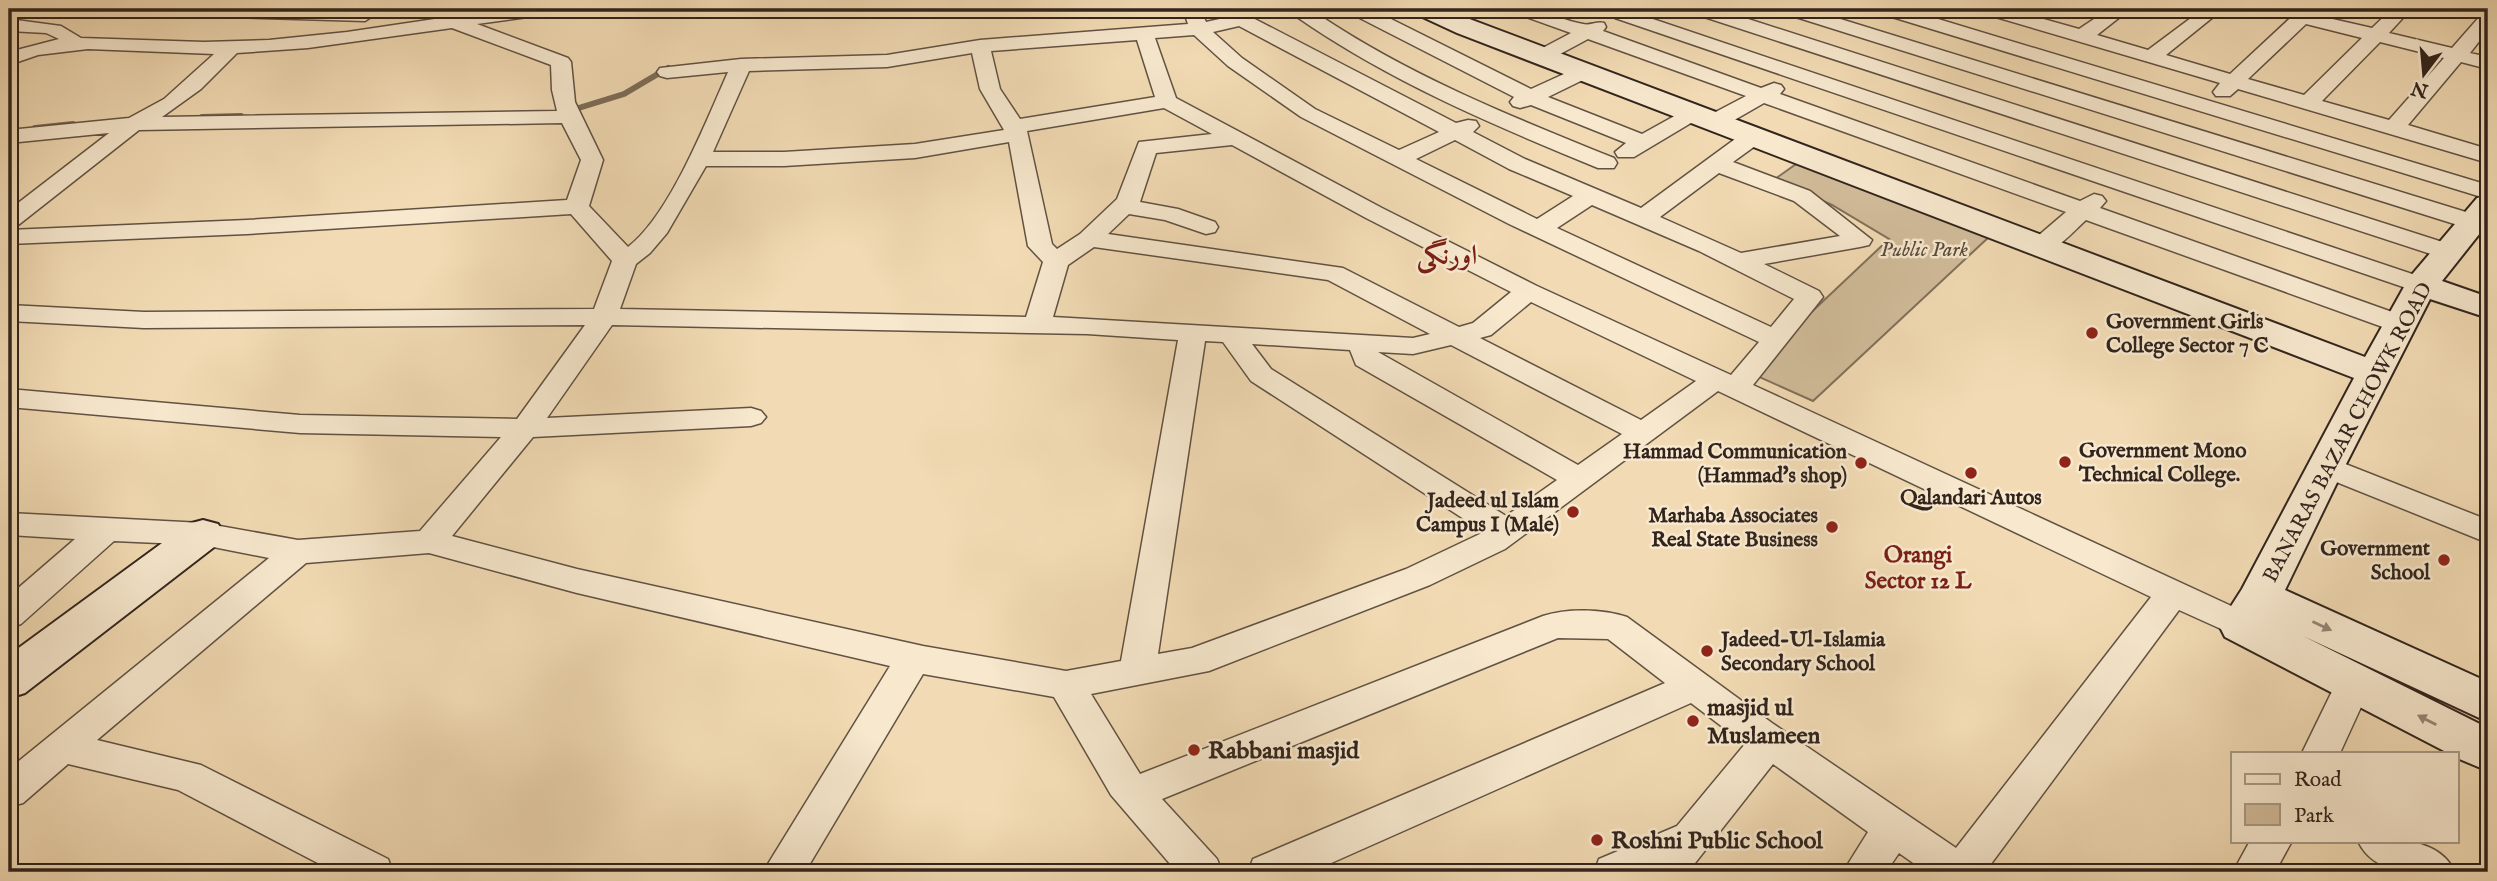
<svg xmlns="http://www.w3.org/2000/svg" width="2497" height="881" font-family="'IM FELL English',Amiri,serif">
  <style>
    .green { fill: #d1bc9a; stroke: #81705c; stroke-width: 2 }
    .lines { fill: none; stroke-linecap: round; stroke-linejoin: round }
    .stream { stroke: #7d6d59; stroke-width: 6 }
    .street-casing { stroke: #615243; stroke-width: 3 }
    .secondary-casing { stroke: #31241d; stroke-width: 4 }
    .street { fill: #f7e8ce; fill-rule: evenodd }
    .secondary { fill: #f7e8ce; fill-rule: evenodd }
    .oneway { fill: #948676 }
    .poi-dot { fill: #8f2418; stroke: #f7e8ce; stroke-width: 2.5 }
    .labels { text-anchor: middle; stroke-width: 5; stroke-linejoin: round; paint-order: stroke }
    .park-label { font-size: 21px; font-style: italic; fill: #594a3c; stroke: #f7e8ce }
    .poi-label { font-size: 21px; font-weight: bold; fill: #31241d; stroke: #f7e8ce; text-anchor: end }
    .street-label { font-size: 21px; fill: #31241d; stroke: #f7e8ce }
    .neighbourhood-label { font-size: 23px; font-weight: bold; fill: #7a1f14; stroke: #f7e8ce }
    .near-poi-label { font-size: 24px; font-weight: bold; fill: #31241d; stroke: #f7e8ce; text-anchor: start }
    .district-label { font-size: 28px; font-weight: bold; fill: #7a1f14; stroke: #f7e8ce }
  </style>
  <rect width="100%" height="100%" fill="#f2dbb4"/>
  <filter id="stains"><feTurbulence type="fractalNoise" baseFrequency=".00286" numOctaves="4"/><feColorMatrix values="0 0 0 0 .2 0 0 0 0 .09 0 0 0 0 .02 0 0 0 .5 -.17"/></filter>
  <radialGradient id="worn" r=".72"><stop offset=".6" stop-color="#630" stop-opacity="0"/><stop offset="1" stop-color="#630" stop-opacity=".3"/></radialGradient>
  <!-- green -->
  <path class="green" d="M 1799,162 L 1990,236 L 1813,401 L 1748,372 L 1889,239 L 1832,205 L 1775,179 Z"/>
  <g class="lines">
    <!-- stream -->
    <path class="stream" d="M 1239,17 L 1280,9
      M 569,111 L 624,94 L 668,68
      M 202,117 L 241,116
      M 35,128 L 73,124"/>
    <!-- street casing -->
    <g class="street-casing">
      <path id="street" d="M 151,9 L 365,9 L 374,15 L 365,21 L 160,15 Z
        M 502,9 L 551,9 L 542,15 L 477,24 L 568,58 L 571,62 L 575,102 L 603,160 L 589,206 L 628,247 C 670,215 706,121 728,72 L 667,78 L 660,76 L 657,72 L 660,68 L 741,59 L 887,55 L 980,40 L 1188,24 L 1185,15 L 1194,9 L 1201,11 L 1206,22 L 1242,14 L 1249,16 L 1456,123 L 1468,120 L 1476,121 L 1479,126 L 1473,132 L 1525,159 L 1641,208 L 1746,131 L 1762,131 L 1765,136 L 1762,141 L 1733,162 L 1810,191 L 1872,240 L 1869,245 L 1860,247 L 1764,264 L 1819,291 L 1823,297 L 1753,385 L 2253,616 L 2258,625 L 2253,634 L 2241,638 L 2179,610 L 1985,872 L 1926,872 L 1899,853 L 1886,872 L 1843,872 L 1868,832 L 1773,764 L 1688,872 L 1594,872 L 1599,859 L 1677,826 L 1745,744 L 1691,703 L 1311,872 L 1248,872 L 1253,859 L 1665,683 L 1608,639 L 1558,638 L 1162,799 L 1217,859 L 1222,872 L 1177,872 L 1111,795 L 1054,697 L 923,674 L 805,872 L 763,872 L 890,666 L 577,593 L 429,553 L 306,563 L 97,740 L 201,765 L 388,859 L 393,872 L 335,872 L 178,790 L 68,764 L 23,803 L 9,807 L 9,769 L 269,558 L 203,545 L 114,541 L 21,624 L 9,628 L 9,596 L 75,539 L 9,535 L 9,513 L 203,523 L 298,540 L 420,531 L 501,437 L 300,433 L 9,407 L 9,389 L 300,415 L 517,419 L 585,325 L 144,328 L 9,321 L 9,305 L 144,312 L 594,309 L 612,261 L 571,214 L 247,234 L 9,244 L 9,230 L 247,220 L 567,200 L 581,160 L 562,123 L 139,130 L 17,226 L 9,228 L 9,210 L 109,133 L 9,143 L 9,130 L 129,118 L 164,99 L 214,54 L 88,49 L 38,55 L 9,65 L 9,52 L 59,39 L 46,33 L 9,31 L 9,19 L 61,26 L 81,38 L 204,42 L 269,40 L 347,32 ZM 1239,26 L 1439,132 L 1399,150 L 1315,109 L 1242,58 L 1213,32 ZM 452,28 L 551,65 L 552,90 L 557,111 L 162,117 L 201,89 L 237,53 L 308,48 ZM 1194,35 L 1228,66 L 1301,117 L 1509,224 L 1759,342 L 1731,375 L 1537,286 L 1382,208 L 1176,98 L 1155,38 ZM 1137,40 L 1155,97 L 1020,119 L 1000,89 L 991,51 ZM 972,53 L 980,89 L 1004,130 L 915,144 L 784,152 L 713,152 L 749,71 L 887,67 ZM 1164,108 L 1212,134 L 1139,142 L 1117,199 L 1080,234 L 1057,249 L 1052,244 L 1027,131 ZM 1455,140 L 1509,169 L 1573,196 L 1537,219 L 1416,159 ZM 1009,142 L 1028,246 L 1043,262 L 1026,317 L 620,309 L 636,264 L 650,253 L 667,233 L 706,166 L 784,166 L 915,158 ZM 1232,145 L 1366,218 L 1511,292 L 1473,323 L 1459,327 L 1343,268 L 1108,234 L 1129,214 L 1165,220 L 1206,234 L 1215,232 L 1218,227 L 1215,222 L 1178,209 L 1140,202 L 1156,153 ZM 1719,173 L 1794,201 L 1840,236 L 1741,253 L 1660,217 ZM 1592,205 L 1699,251 L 1794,299 L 1771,327 L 1557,228 ZM 1094,247 L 1328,280 L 1430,334 L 1413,338 L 1053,317 L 1068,265 ZM 1531,302 L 1696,381 L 1641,420 L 1480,338 L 1491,335 ZM 612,325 L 1087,334 L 1178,340 L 1121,661 L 1066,671 L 923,646 L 577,569 L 452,536 L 533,437 L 751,426 L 761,423 L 766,417 L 761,411 L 751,408 L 547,418 ZM 1205,341 L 1223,342 L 1251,381 L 1484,532 L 1406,569 L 1192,648 L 1158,654 ZM 1252,344 L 1350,350 L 1356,365 L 1557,480 L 1506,516 L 1271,369 ZM 1451,345 L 1622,434 L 1578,465 L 1378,352 L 1413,354 ZM 1718,391 L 2151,597 L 1956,848 L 1772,723 L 1627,617 C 1603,609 1567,608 1543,616 L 1140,774 L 1091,694 L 1209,671 L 1430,585 L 1505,549 Z
        M 1299,9 L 1327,9 L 1319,15 C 1410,76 1512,117 1614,158 L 1617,163 L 1614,168 L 1598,168 C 1493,125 1391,82 1297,17 L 1295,13 Z
        M 1348,9 L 1371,9 L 1531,89 L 1577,68 L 1591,68 L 1594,72 L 1591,76 L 1548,97 L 1642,134 L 1687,109 L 1701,109 L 1705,113 L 1701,117 L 1634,157 L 1618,157 L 1615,152 L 1626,143 L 1531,105 L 1520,108 L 1513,106 L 1510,102 L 1514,97 L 1350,13 Z
        M 1513,9 C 1546,7 1554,19 1583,24 C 1590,26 1596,21 1604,23 L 1606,27 L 1603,31 L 1761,88 L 1774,83 L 1781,85 L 1784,89 L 1780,94 L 2080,201 L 2094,194 L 2102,196 L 2106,201 L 2100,208 L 2409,318 L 2413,324 L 2409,330 L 2400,332 L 2391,330 L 2086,220 C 2071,233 2054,257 2032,251 L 2029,246 L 2032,241 L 2066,212 L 1764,103 L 1724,126 L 1708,126 L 1705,121 L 1708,116 L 1746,96 L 1588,39 L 1549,60 L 1535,60 L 1532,56 L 1535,52 L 1571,33 L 1515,13 Z
        M 1623,9 L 2430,280 L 2434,285 L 2430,290 L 2421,293 L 2412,290 L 1615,18 L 1613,14 L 1615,10 Z
        M 1690,9 L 1717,9 L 2458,247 L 2461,252 L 2458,257 L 2449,259 L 2440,257 L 1692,13 Z
        M 1781,9 L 1808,9 L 2482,217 L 2485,222 L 2482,227 L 2473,229 L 2464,227 L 1783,13 Z
        M 1877,9 L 1905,9 L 2488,185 L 2488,199 L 1879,13 Z
        M 1980,9 L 2008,9 L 2079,29 L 2109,9 L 2130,9 L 2097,35 L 2148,50 L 2203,9 L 2223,9 L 2166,55 L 2230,74 L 2300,9 L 2319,9 L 2315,15 L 2372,28 L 2392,9 L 2411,9 L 2389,33 L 2452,48 L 2481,15 L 2488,13 L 2488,30 L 2470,53 L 2488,57 L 2488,69 L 2461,62 L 2408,125 L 2488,149 L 2488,163 L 2238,89 L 2230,96 L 2216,96 L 2213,92 L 2220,83 L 1982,13 ZM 2306,24 L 2362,38 L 2304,95 L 2248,79 ZM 2380,42 L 2444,58 L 2389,120 L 2322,101 Z
        M 2325,456 L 2488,520 L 2488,543 L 2314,473 L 2310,466 L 2314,459 Z
        M 2354,669 L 2367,673 L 2372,683 L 2340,753 L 2302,753 L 2341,673 Z
        M 2250,841 L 2292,841 L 2275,872 L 2233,872 Z
        M 2358,841 C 2392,839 2438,836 2455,872 C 2420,874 2375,877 2358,841 Z"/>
    </g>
    <!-- secondary casing -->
    <g class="secondary-casing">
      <path id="secondary" d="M 1412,9 L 1443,9 L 2365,357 L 2409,278 L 2477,198 L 2488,195 L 2488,223 L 2442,281 L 2488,297 L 2488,318 L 2430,299 L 2345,466 L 2285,590 L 2488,682 L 2488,722 L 2303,636 L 2488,728 L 2488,771 L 2457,758 L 2457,753 L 2448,753 L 2225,637 L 2219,625 L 2242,589 L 2354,378 L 1457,33 L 1416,14 Z
        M 203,520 L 218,524 L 224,534 L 218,544 L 25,693 L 9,698 L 9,655 L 188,524 Z"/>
    </g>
    <!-- street -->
    <use href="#street" class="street"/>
    <!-- secondary -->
    <use href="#secondary" class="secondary"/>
  </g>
  <!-- one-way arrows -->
  <defs><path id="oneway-solid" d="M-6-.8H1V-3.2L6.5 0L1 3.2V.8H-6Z" transform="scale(1.75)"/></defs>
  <g class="oneway">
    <use href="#oneway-solid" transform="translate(2322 626) rotate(25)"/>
    <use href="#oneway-solid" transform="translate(2427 720) rotate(-153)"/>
  </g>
  <!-- markers -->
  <g class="poi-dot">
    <circle cx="2092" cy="333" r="7"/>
    <circle cx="2065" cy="462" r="7"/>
    <circle cx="1861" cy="463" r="7"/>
    <circle cx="1971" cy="473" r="7"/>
    <circle cx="1573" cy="512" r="7"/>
    <circle cx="1832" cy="527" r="7"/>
    <circle cx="2444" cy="560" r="7"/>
    <circle cx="1707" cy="651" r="7"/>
    <circle cx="1693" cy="721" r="7"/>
    <circle cx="1194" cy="750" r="7"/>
    <circle cx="1597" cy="840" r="7"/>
  </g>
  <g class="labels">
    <!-- park labels -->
    <g class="park-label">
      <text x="1924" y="256">Public Park</text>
    </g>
    <!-- poi labels -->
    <g class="poi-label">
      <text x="2106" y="328" text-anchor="start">Government Girls<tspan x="2106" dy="24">College Sector 7 C</tspan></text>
      <text x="2079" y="457" text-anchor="start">Government Mono<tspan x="2079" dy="24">Technical College.</tspan></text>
      <text x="1847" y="458">Hammad Communication<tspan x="1847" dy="24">(Hammad's shop)</tspan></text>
      <text x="1971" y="504" text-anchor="middle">Qalandari Autos</text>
      <text x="1559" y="507">Jadeed ul Islam<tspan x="1559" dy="24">Campus I (Male)</tspan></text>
      <text x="1818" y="522">Marhaba Associates<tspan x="1818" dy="24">Real State Business</tspan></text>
      <text x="2430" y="555">Government<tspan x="2430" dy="24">School</tspan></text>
      <text x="1721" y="646" text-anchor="start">Jadeed-Ul-Islamia<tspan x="1721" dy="24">Secondary School</tspan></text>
    </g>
    <!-- street labels -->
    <g class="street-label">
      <text transform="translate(2347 432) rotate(-62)" y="7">BANARAS BAZAR CHOWK ROAD</text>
    </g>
    <!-- neighbourhood labels -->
    <g class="neighbourhood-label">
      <text x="1918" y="562">Orangi<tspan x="1918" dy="26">Sector 12 L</tspan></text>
    </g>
    <!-- near-poi labels -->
    <g class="near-poi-label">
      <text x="1707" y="715">masjid ul<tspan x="1707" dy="28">Muslameen</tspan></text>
      <text x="1208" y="758">Rabbani masjid</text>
      <text x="1611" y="848">Roshni Public School</text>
    </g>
    <!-- district labels -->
    <g class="district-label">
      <text x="1447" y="264">اورنگی</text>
    </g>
  </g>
  <!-- margin -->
  <rect width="2497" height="881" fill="none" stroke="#f2dbb4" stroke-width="35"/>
  <rect x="10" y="10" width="2476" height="860" fill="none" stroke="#31241d" stroke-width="3.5"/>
  <rect x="18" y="18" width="2462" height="846" fill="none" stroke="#31241d" stroke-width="2"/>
  <!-- legend -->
  <rect x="2231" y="752" width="228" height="91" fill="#f7e8ce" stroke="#a89a87" stroke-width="2"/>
  <rect x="2245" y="774" width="35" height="10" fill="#f7e8ce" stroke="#a89a87" stroke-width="2"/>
  <text x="2294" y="786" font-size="21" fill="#31241d">Road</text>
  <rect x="2245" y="804" width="35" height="21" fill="#d1bc9a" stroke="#a89a87" stroke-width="2"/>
  <text x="2294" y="822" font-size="21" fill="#31241d">Park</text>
  <!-- north arrow -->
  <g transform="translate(2424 74) rotate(196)" stroke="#f7e8ce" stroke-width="5" paint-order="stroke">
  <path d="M0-5L12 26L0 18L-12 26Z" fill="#31241d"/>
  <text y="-10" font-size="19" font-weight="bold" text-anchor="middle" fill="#31241d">N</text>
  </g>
  <rect width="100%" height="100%" filter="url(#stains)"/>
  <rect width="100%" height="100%" fill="url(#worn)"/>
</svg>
